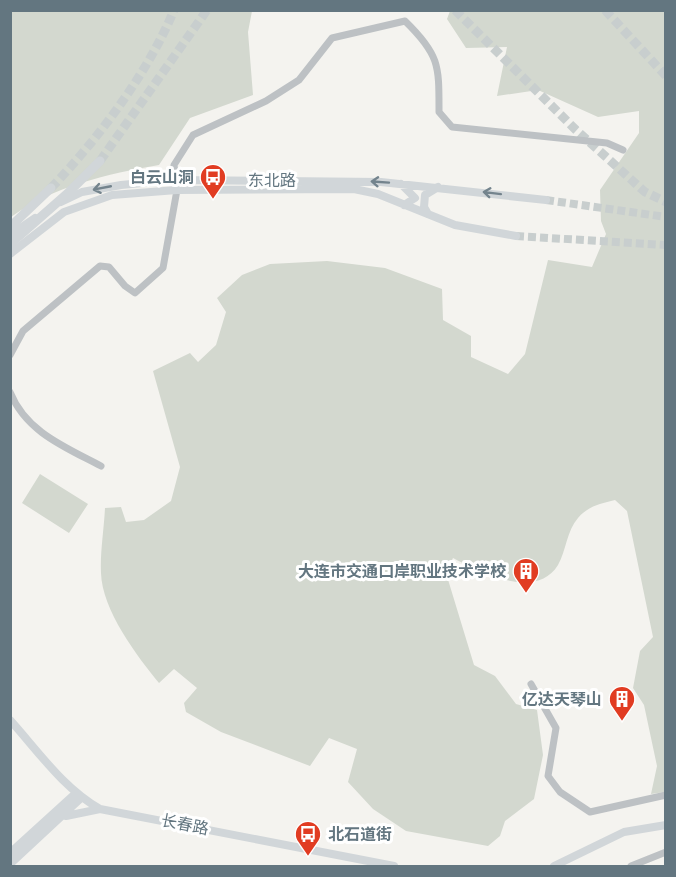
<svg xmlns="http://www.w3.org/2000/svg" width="676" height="877" font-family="'Alegreya Sans','Noto Sans SC',sans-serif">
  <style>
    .green { fill: #d3d8cf }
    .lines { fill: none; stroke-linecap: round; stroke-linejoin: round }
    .major-tunnel { stroke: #c8cece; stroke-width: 8; stroke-dasharray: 8 4; stroke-linecap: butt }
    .highway-tunnel { stroke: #c8cece; stroke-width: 9; stroke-dasharray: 9 4.5; stroke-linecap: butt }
    .minor { stroke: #bdc1c4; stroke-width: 7 }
    .major { stroke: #d1d6d9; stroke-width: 8 }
    .highway { stroke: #d1d6d9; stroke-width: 9 }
    .oneway { stroke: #74848d }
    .labels { text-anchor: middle; stroke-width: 6; stroke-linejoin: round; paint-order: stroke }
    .poi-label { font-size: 16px; font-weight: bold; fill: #637680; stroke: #fff; text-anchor: end }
    .street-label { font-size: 16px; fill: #637680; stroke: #fff }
  </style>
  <rect width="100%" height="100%" fill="#f4f3ef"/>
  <!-- green -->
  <path class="green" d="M 11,11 L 252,11 L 248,32 L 253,95 L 190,118 L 159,165 C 107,174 54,186 11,217 Z
    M 450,11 L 665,11 L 665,792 L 651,794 L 657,766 L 644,705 L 633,688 L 640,651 L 653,637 L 627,511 L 615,500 C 600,504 588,506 578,518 C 567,530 566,551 558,565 C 536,601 480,572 453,558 L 446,573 L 474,665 L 495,676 L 516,704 L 537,710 L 543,755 L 534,799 L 505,821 L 500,836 L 488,846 L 406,831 L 373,809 L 348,782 L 357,749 L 329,738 L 310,766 L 221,732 L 186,712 L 184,703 L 197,688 L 174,669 L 159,683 C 137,656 102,610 101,573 C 100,552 104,529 105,508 L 121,507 L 126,522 L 144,520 L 171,501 L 180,467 L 153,371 L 190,353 L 198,362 L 216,345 L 226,312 L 217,298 L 242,275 L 270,264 L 327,261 L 385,268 L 442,289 L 443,320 L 471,336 L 471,357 L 508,374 L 525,354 L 548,260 L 592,267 L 606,234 L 601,221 L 600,190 L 639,133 L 639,111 L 598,117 L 538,90 L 497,96 L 507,47 L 466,48 L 447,19 Z
    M 40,474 L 88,504 L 69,533 L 22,503 Z"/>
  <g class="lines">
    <!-- major-tunnel -->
    <path class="major-tunnel" d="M 546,200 L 666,217
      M 516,236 L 666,245"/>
    <!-- highway-tunnel -->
    <path class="highway-tunnel" d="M 455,10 L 576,130 L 645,192 L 666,202
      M 605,10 L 666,76
      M 100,161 L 207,10
      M 51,188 C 98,139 148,73 174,10"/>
    <!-- minor -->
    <path class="minor" d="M 10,355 L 23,331 L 100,266 L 109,267 L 125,286 L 135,293 L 163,268 L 177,190 L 174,165 L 193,135 L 266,101 L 299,80 L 332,38 L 405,21 C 440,55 439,66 439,112 L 452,127 L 607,143 L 623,150
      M 10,392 C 26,432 65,447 101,466
      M 531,684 L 556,728 L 548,776 L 560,792 L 590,812 L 666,795
      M 631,866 L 666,852"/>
    <!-- major -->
    <path class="major" d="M 401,184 L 415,198 L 404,205
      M 61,202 L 82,192 L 121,185 L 174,180 L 381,182 L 546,200
      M 428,214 L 424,207 L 425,195 L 438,187
      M 10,235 L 35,218
      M 10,254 L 64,212 L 112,195 L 177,190 L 354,189 L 378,194 L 455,225 L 516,236
      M 10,720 C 38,751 63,788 100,809 L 394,866
      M 66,816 L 100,809
      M 10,853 L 76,793
      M 10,864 L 81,798
      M 554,866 L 624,832 L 666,825"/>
    <!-- highway -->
    <path class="highway" d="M 10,227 L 51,188
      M 10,244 L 68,193 L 100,161"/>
  </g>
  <!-- one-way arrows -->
  <defs><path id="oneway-shaft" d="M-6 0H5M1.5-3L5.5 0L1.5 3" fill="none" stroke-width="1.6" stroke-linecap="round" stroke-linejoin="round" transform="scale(1.5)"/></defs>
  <g class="oneway">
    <use href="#oneway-shaft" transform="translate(380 182) rotate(-176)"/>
    <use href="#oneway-shaft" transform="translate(102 188) rotate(169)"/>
    <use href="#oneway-shaft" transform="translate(492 193) rotate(-173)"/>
  </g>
  <!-- icons -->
  <defs>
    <g id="bus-pin" transform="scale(1.35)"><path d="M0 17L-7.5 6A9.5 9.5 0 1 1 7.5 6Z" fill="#e13c22" stroke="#fff"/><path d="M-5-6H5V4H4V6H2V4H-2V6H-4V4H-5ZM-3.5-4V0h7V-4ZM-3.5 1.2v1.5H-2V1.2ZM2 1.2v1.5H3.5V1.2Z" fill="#fff"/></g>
    <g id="building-pin" transform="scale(1.35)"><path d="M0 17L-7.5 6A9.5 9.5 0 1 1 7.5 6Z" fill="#e13c22" stroke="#fff"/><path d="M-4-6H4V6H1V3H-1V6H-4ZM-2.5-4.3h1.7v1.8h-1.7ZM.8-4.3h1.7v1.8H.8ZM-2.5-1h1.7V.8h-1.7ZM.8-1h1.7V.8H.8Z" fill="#fff"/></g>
  </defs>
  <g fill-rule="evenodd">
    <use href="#bus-pin" x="213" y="177"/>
    <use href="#building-pin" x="526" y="571"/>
    <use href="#building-pin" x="622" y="699"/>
    <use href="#bus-pin" x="308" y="834"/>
  </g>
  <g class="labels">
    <!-- poi labels -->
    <g class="poi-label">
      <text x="194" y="183">白云山洞</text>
      <text x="506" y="577">大连市交通口岸职业技术学校</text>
      <text x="602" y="705">亿达天琴山</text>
      <text x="328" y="840" text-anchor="start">北石道街</text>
    </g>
    <!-- street labels -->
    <g class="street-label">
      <text x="272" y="186">东北路</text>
      <text transform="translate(185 824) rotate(11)" y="6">长春路</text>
    </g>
  </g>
  <!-- border -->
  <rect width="676" height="877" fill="none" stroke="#637680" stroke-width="24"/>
</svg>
